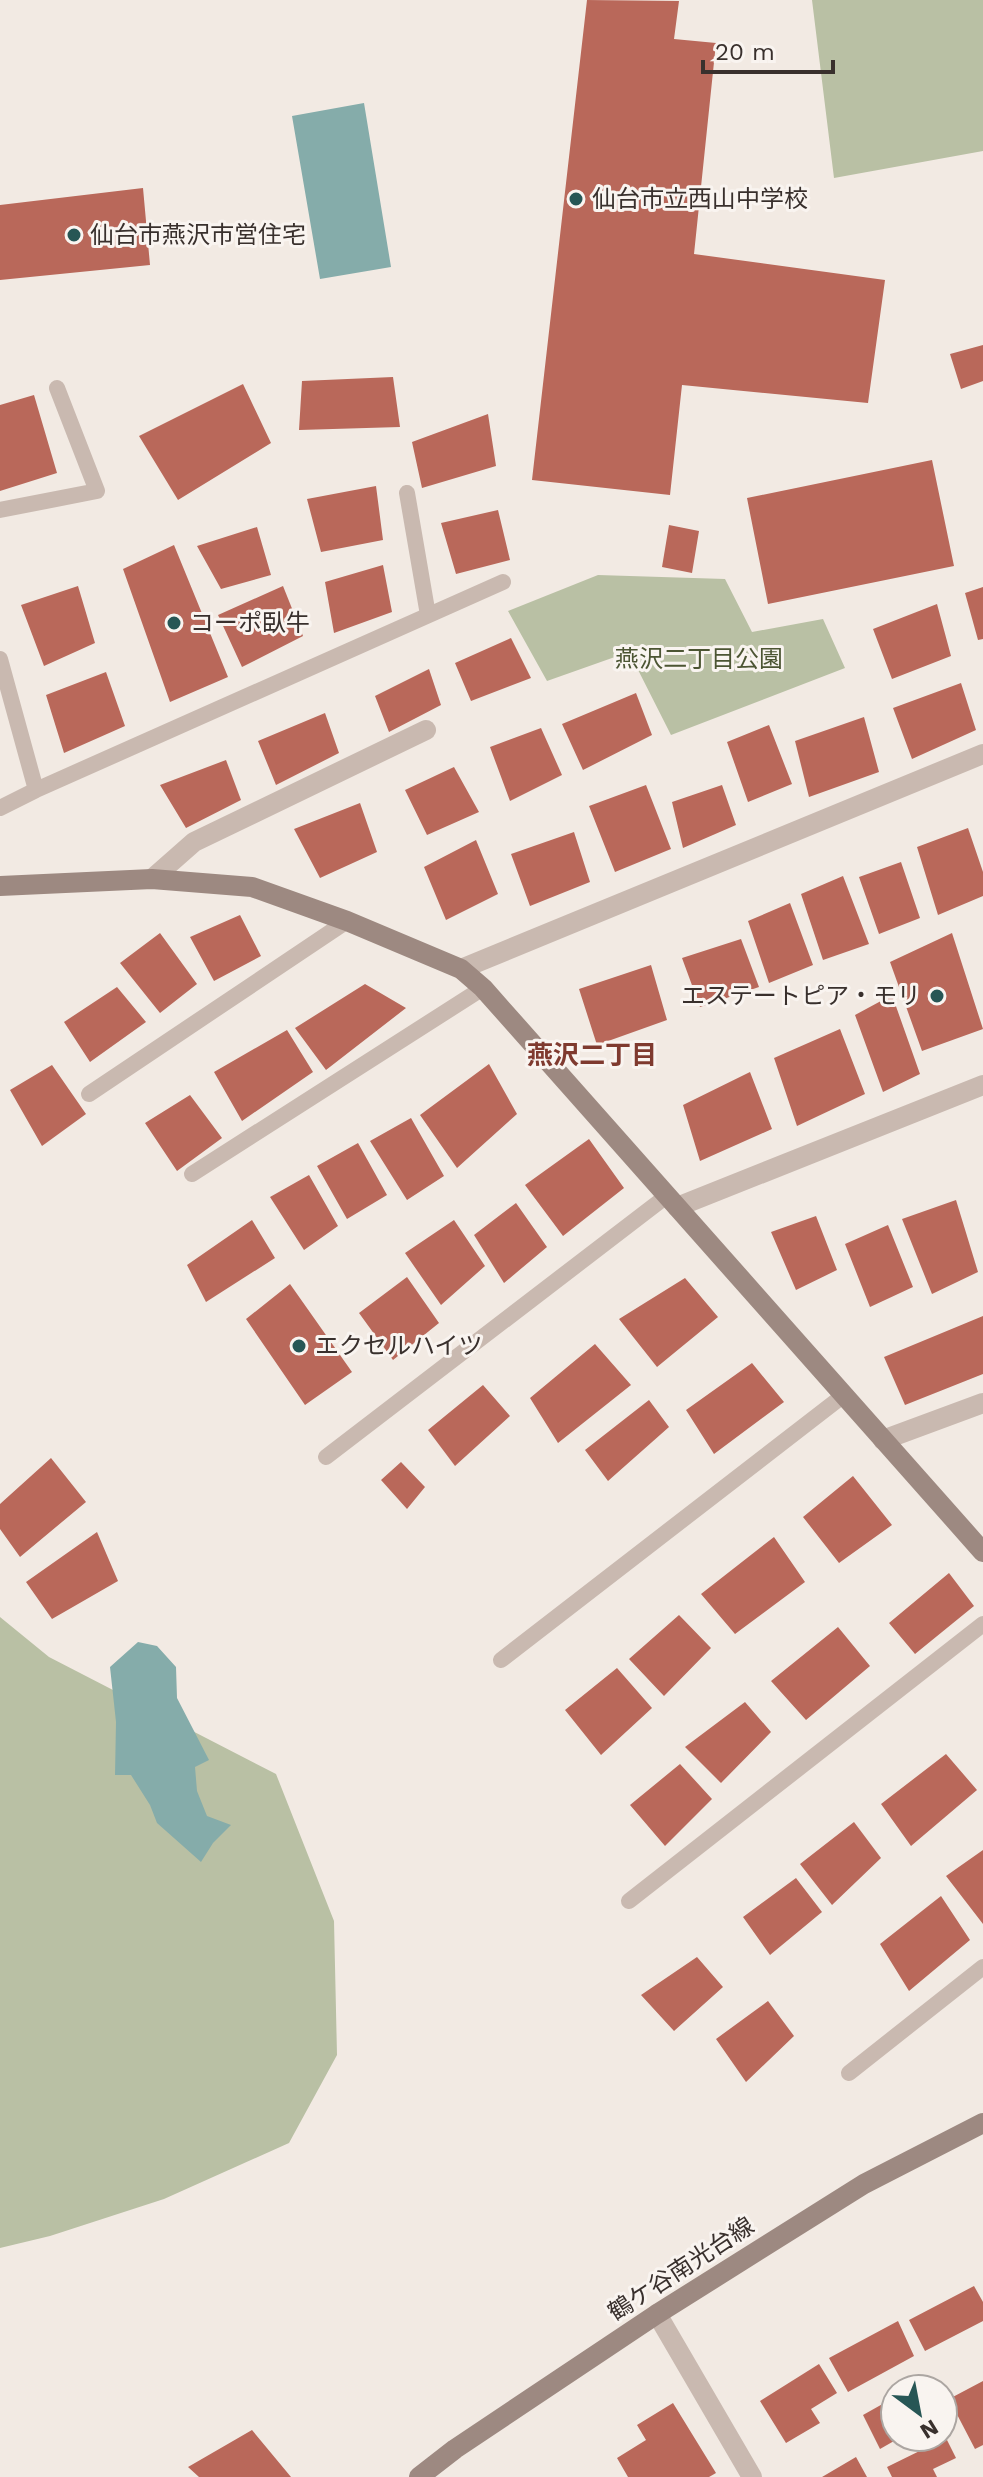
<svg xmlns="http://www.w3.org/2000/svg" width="983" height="2477" font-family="'Work Sans','Noto Sans JP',sans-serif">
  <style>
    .green { fill: #b9c0a4 }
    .water { fill: #85acaa }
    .building { fill: #b9685a }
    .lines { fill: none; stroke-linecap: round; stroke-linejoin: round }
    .lane { stroke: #c9b9b0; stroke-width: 16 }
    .street { stroke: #c9b9b0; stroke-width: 20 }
    .secondary { stroke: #9d8981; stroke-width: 20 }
    .poi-dot { fill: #275655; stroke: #f9f4f0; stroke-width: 3 }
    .labels { text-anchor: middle; stroke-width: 6; stroke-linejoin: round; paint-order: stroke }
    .poi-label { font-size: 24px; fill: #39302d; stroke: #f9f4f0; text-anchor: start }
    .park-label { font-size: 24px; fill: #4c5533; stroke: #f9f4f0 }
    .street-label { font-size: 24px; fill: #39302d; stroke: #f9f4f0 }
    .neighbourhood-label { font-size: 26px; font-weight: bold; fill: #7f3a2f; stroke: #f9f4f0 }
  </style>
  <rect width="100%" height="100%" fill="#f2eae3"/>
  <!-- green -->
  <path class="green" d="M 812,0 L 983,0 L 983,151 L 834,178 Z
    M 598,575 L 725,579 L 752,632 L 823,619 L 845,668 L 671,735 L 629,652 L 547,681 L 508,611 Z
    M 0,1617 L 49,1657 L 276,1774 L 334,1921 L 337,2055 L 289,2143 L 164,2199 L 50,2236 L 0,2248 Z"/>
  <!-- water -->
  <path class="water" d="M 364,103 L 391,267 L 320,279 L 292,116 Z
    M 138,1642 L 157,1646 L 176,1667 L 177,1698 L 209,1760 L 195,1767 L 197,1791 L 207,1816 L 231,1825 L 213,1843 L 201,1862 L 157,1823 L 150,1805 L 131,1775 L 115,1775 L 116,1722 L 110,1667 Z"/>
  <!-- building -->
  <path class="building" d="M 587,0 L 679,1 L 674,39 L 716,43 L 694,254 L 885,280 L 868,403 L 682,385 L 670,495 L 532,480 Z
    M 143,188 L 150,265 L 0,280 L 0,205 Z
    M 983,345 L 983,381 L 961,389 L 950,354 Z
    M 393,377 L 400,427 L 299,430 L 302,381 Z
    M 243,384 L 271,443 L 178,500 L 139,436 Z
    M 34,395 L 57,473 L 0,491 L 0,405 Z
    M 488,414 L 496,466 L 422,488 L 412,442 Z
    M 932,460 L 954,566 L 768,604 L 747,498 Z
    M 376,486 L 383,540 L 321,552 L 307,499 Z
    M 498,510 L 510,560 L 456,574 L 441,523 Z
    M 669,525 L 699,531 L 692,573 L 662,567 Z
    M 257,527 L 271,575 L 221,589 L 197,546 Z
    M 174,545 L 228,677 L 170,702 L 123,569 Z
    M 383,565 L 392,612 L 334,633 L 325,582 Z
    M 78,586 L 95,643 L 44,666 L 21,605 Z
    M 283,586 L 303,636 L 242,667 L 218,615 Z
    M 983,587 L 983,639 L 978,640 L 965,593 Z
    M 937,604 L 951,656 L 892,679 L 873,629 Z
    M 511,638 L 531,678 L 471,701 L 455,663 Z
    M 429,669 L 441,705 L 389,732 L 375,696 Z
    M 106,672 L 125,726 L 64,753 L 46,695 Z
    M 961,683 L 976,730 L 912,759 L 893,708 Z
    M 636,693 L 652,735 L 583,770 L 562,724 Z
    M 325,713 L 339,753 L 276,785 L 258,741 Z
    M 864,717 L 879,772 L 809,797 L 795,741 Z
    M 769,725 L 792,784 L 748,802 L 727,742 Z
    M 541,728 L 562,775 L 510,801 L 490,747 Z
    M 226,760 L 241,800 L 186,828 L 160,785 Z
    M 454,767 L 479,812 L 427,835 L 405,790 Z
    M 646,785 L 671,849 L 615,872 L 589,806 Z
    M 722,785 L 736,825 L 683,848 L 672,802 Z
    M 360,803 L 377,852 L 320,878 L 294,829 Z
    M 968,828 L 983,872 L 983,896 L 938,915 L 917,847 Z
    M 574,832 L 590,882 L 530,906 L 511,854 Z
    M 476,840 L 498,894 L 446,920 L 424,867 Z
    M 901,862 L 920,918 L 879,934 L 859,877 Z
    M 843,876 L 869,944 L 823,960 L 801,894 Z
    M 790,903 L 813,965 L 769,983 L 748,921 Z
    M 240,915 L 261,956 L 214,981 L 190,937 Z
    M 160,933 L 197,984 L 160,1013 L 120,963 Z
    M 952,933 L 983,1029 L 922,1051 L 890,962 Z
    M 741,939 L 759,987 L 700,1007 L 682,958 Z
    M 651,965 L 667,1020 L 597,1045 L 579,989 Z
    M 365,984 L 406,1008 L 326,1070 L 295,1028 Z
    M 117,987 L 146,1022 L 90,1062 L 64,1022 Z
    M 892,995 L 920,1074 L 883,1092 L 855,1015 Z
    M 840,1029 L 865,1094 L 797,1126 L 774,1058 Z
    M 287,1030 L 313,1072 L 242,1121 L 214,1072 Z
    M 489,1064 L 517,1114 L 457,1168 L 420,1115 Z
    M 52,1065 L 86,1114 L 42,1146 L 10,1090 Z
    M 750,1072 L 772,1129 L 700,1161 L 683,1105 Z
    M 190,1095 L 222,1138 L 177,1171 L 145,1123 Z
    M 411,1118 L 444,1176 L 407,1200 L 370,1141 Z
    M 589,1139 L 624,1188 L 563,1236 L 525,1185 Z
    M 358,1143 L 387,1195 L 347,1219 L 317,1166 Z
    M 309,1175 L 338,1226 L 304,1250 L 270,1197 Z
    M 956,1200 L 978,1272 L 932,1294 L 902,1219 Z
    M 516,1203 L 547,1247 L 504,1283 L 474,1235 Z
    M 816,1216 L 837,1270 L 796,1290 L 771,1232 Z
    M 252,1220 L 275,1258 L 206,1302 L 187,1265 Z
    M 454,1220 L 485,1266 L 441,1305 L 405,1253 Z
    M 888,1225 L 913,1287 L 870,1307 L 845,1244 Z
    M 407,1277 L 439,1323 L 393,1360 L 359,1313 Z
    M 685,1278 L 718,1317 L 657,1367 L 619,1319 Z
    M 290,1284 L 352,1372 L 305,1405 L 246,1319 Z
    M 983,1316 L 983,1374 L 905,1405 L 884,1357 Z
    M 595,1344 L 631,1385 L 558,1443 L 530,1398 Z
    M 752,1363 L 784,1402 L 714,1454 L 686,1410 Z
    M 483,1385 L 510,1416 L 455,1466 L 428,1430 Z
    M 649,1400 L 669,1427 L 608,1481 L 585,1450 Z
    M 51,1458 L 86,1502 L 20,1557 L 0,1529 L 0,1504 Z
    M 401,1462 L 425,1487 L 407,1509 L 381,1480 Z
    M 853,1476 L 892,1525 L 839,1563 L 803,1517 Z
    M 97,1532 L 118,1581 L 52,1619 L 26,1582 Z
    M 774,1537 L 805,1582 L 735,1634 L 701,1594 Z
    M 949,1573 L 974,1606 L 915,1654 L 889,1623 Z
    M 679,1615 L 711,1648 L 664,1696 L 629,1659 Z
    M 838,1627 L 870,1666 L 806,1720 L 771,1681 Z
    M 617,1668 L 652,1708 L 601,1755 L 565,1710 Z
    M 745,1702 L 771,1732 L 721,1783 L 685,1747 Z
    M 946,1754 L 977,1790 L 911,1846 L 881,1804 Z
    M 680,1764 L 712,1799 L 665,1846 L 630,1805 Z
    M 854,1822 L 881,1858 L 832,1905 L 800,1864 Z
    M 983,1850 L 983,1924 L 946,1876 Z
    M 796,1878 L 822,1912 L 770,1955 L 743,1917 Z
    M 941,1896 L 970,1940 L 909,1991 L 880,1944 Z
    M 697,1957 L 723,1987 L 674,2031 L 641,1995 Z
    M 768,2001 L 794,2036 L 746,2082 L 716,2039 Z
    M 974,2286 L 983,2302 L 983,2321 L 925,2351 L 909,2320 Z
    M 898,2321 L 914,2356 L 848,2392 L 829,2358 Z
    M 819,2364 L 837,2393 L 811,2409 L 820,2423 L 786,2443 L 760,2401 Z
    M 983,2381 L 983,2445 L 975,2449 L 949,2399 Z
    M 895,2397 L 895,2437 L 901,2437 L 880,2449 L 863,2415 Z
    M 673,2403 L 716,2473 L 709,2477 L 628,2477 L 617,2458 L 646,2440 L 637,2425 Z
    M 252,2430 L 291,2477 L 199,2477 L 188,2467 Z
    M 946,2438 L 956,2458 L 933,2469 L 937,2477 L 892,2477 L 887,2467 Z
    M 856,2457 L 867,2477 L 822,2477 Z"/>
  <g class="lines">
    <!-- lane -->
    <path class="lane" d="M 407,493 L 428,615
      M 0,510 L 97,491 L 57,388
      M 0,659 L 36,790
      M 0,808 L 36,790 L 503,582
      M 89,1094 L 347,921
      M 192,1174 L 483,988
      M 326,1457 L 668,1195
      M 501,1660 L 844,1395
      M 629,1901 L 983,1624
      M 849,2073 L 983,1967"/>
    <!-- street -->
    <path class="street" d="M 152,879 L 194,842 L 426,730
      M 461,969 L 983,754
      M 677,1207 L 983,1085
      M 883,1440 L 983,1403
      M 657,2314 L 752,2477"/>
    <!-- secondary -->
    <path class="secondary" d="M 0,886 L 152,879 L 252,887 L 347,921 L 461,969 L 483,988 L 983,1552
      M 419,2477 L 455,2449 L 657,2314 L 864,2184 L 983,2123"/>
  </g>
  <!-- markers -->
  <g class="poi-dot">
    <circle cx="576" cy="199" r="8"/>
    <circle cx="74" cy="235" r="8"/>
    <circle cx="174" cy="623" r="8"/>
    <circle cx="937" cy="996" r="8"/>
    <circle cx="299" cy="1346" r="8"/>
  </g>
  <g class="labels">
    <!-- poi labels -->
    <g class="poi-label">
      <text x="592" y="207">仙台市立西山中学校</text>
      <text x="90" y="243">仙台市燕沢市営住宅</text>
      <text x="190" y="631">コーポ臥牛</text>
      <text x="921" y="1004" text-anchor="end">エステートピア・モリ</text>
      <text x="315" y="1354">エクセルハイツ</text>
    </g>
    <!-- park labels -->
    <g class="park-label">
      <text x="699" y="667">燕沢二丁目公園</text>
    </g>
    <!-- street labels -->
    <g class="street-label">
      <text transform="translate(681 2269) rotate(-33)" y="8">鶴ケ谷南光台線</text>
    </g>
    <!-- neighbourhood labels -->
    <g class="neighbourhood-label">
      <text x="592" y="1064">燕沢二丁目</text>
    </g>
  </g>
  <!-- north arrow -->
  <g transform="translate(919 2413) rotate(148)"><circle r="38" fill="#f9f4f0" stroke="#aca6a2" stroke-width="2"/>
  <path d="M0-6L14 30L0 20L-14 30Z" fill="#275655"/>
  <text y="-12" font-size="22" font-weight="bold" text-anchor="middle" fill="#39302d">N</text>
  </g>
  <!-- scale -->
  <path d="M703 60v12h130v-12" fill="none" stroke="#39302d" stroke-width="4"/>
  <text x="715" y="60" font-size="24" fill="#39302d" stroke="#f9f4f0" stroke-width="6" paint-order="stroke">20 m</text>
</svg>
